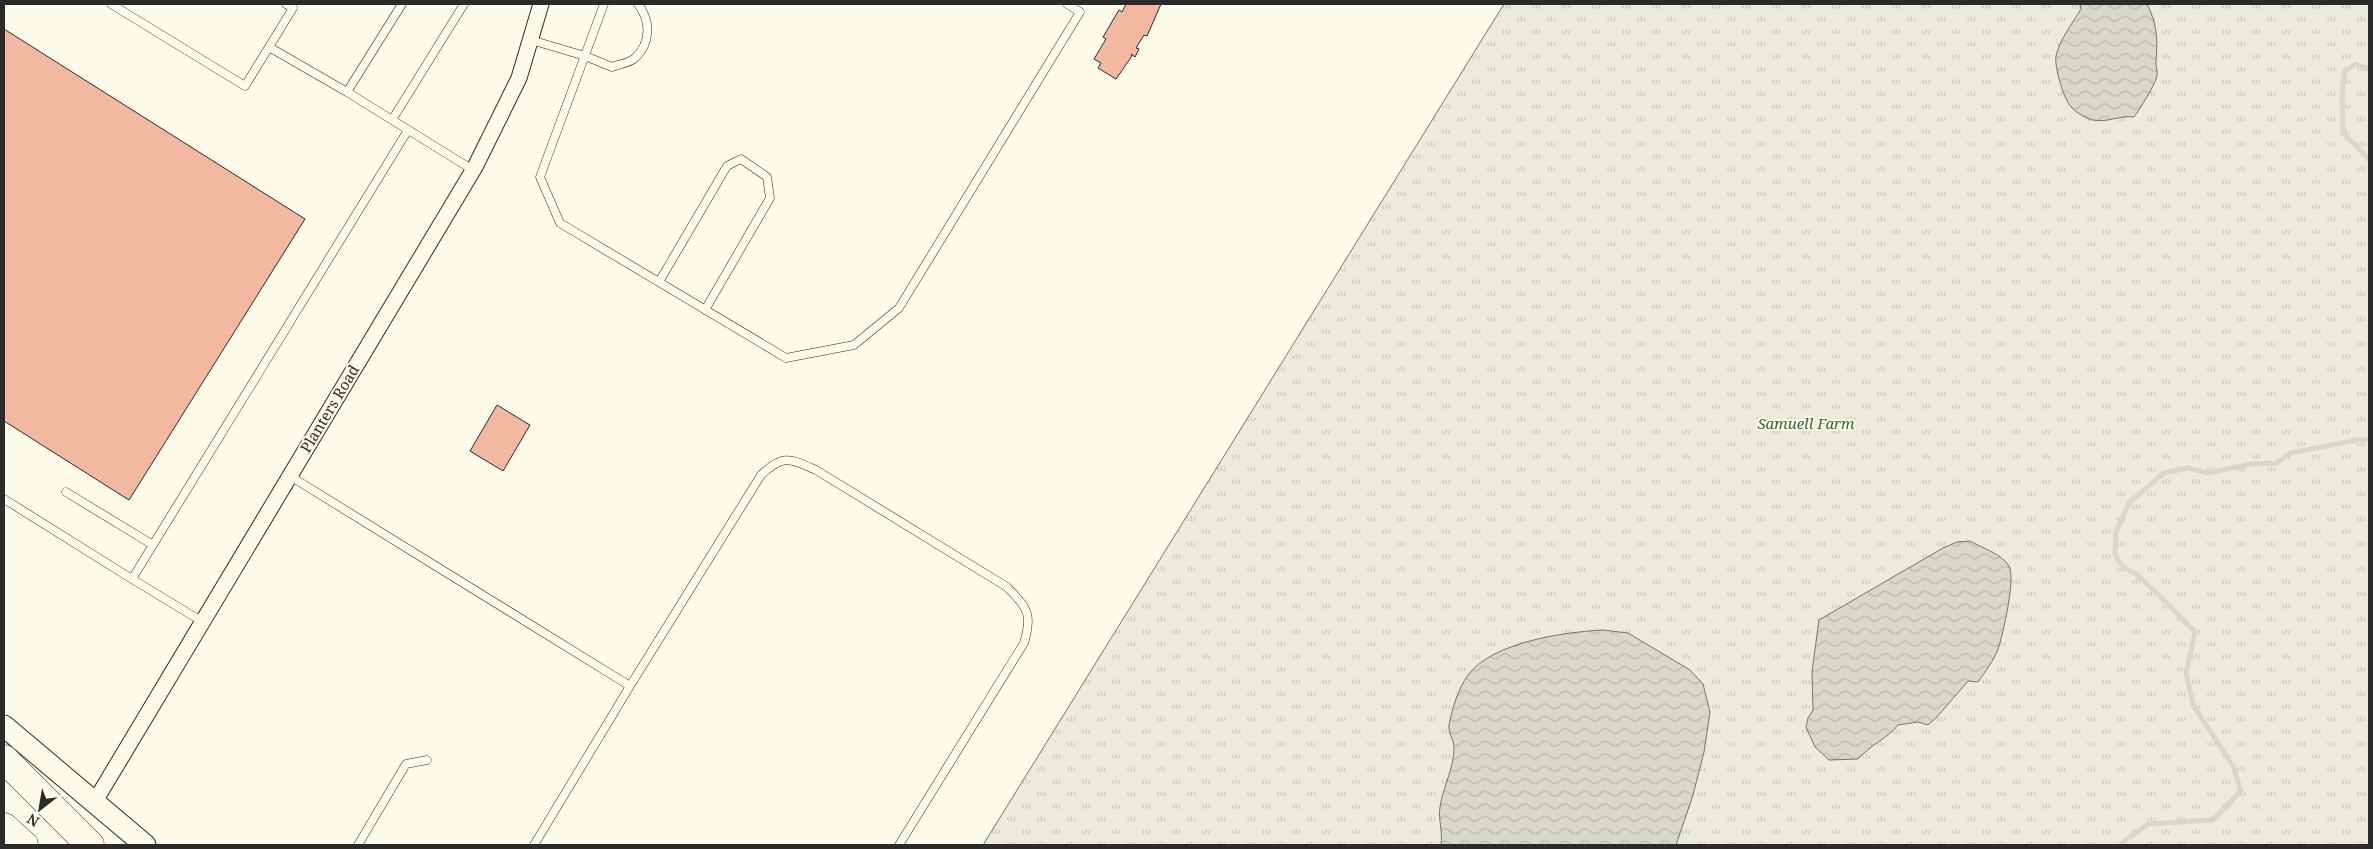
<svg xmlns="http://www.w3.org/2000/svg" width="2373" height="849" font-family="'Noto Serif',serif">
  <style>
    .grass { fill: url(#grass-tufts); stroke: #74746e }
    .water { fill: url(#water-waves); stroke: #74746e }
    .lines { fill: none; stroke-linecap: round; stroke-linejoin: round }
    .stream { stroke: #d8d7c9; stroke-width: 5 }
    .building { fill: #f2b8a0; stroke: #2b2b2b }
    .service-casing { stroke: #2b2b2b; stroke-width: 9 }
    .minor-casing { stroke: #2b2b2b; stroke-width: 17 }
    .secondary-casing { stroke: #2b2b2b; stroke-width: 23 }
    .motorway-casing { stroke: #2b2b2b; stroke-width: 29 }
    .service { stroke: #fdfbea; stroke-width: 8 }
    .minor { stroke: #fdfbea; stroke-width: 15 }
    .secondary { stroke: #fdfbea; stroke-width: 21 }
    .motorway { stroke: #fdfbea; stroke-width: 28 }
    .labels { text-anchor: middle; stroke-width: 4; stroke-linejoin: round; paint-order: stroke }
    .street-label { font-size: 15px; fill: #2b2b2b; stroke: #fdfbea }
    .park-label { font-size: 15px; font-style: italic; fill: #34623c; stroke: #fdfbea }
  </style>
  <defs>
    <pattern id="grass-tufts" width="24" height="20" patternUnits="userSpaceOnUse" patternTransform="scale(1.25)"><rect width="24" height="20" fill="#ecebdb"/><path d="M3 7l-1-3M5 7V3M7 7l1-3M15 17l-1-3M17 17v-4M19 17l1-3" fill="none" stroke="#cbcabc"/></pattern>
    <pattern id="water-waves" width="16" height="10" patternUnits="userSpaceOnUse" patternTransform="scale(1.25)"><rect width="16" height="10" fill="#d8d7c9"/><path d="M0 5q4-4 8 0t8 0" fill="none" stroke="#bab9ad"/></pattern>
  </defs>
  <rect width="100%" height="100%" fill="#fdfbea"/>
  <!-- grass -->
  <path class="grass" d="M 1504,4 L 2369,4 L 2369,845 L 983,845 Z"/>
  <!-- water -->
  <path class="water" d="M 2080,4 L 2147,4 C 2157,23 2158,40 2156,61 C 2155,65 2158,71 2157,76 C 2155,85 2140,109 2134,117 C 2120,115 2107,123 2093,120 C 2087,119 2077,113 2073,109 C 2064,102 2054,66 2056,56 C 2060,39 2072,24 2081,9 Z
    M 1970,541 C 1982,548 2002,554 2009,566 C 2016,577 2003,635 1998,649 C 1994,660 1985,672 1978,682 L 1968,681 L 1937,717 L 1928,725 L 1918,722 L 1898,725 C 1887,739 1870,745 1858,759 L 1829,760 L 1815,747 L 1806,727 L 1808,718 L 1813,710 L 1812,672 L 1819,620 L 1943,548 L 1957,542 Z
    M 1603,630 L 1628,633 L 1690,670 L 1703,684 L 1710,712 L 1704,752 L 1693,795 L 1676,845 L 1441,845 C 1443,833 1438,819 1440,807 C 1443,787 1454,768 1454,748 C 1454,740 1448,733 1449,725 C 1452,709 1458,689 1468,675 C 1493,642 1564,632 1603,630 Z"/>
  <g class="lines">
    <!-- stream -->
    <path class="stream" d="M 2369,69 L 2356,64 L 2345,71 L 2342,93 L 2343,133 L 2369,159
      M 2124,845 L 2123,842 L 2148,824 L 2213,820 L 2241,791 L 2233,766 L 2193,705 L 2186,673 L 2195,632 L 2159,595 L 2136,574 L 2122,566 L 2115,554 L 2116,532 L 2129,503 L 2164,473 L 2188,468 L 2208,473 L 2251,464 L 2276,463 L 2291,453 L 2357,440 L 2369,440"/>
  </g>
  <!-- building -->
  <path class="building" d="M 1126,4 L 1161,4 L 1147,36 L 1144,35 L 1136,48 L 1139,49 L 1135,57 L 1131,54 L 1132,56 L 1116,79 L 1098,68 L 1101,63 L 1094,59 L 1106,39 L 1103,37 L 1119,10 L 1122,12 Z
    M 4,29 L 305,219 L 129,500 L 4,421 Z
    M 497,405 L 530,425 L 503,471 L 470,451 Z"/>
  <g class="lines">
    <!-- service casing -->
    <g class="service-casing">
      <path id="service" d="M 111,4 L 245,86 L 293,8 L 286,4
        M 402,4 L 347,92 L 473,170
        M 604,4 L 540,177 L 560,223 L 786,358 L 854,345 L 899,308 L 1080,12 L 1067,4
        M 531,40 L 585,56 L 612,67 C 619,64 630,63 635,58 C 651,43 651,21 638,4
        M 269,47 L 347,92
        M 392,120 L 464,4
        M 659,282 L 727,166 L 741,159 L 767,177 L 770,198 L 705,310
        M 290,476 L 630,686 L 761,475 C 783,454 789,458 816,470 L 1007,587 C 1027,608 1033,613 1024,643 L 899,845
        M 66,492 L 153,545
        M 4,499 L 132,579
        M 203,622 L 132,579 L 408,130
        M 358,845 L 406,764 L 427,760
        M 534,845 L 630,686"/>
    </g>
    <!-- minor casing -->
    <g class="minor-casing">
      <path id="minor" d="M 94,803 L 475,167 L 519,78 L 541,4"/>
    </g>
    <!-- secondary casing -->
    <g class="secondary-casing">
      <path id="secondary" d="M 4,726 L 145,845"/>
    </g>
    <!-- motorway casing -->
    <g class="motorway-casing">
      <path id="motorway" d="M 4,759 L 90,845
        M 4,827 L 24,845"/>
    </g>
    <!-- service -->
    <use href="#service" class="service"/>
    <!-- minor -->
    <use href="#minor" class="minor"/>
    <!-- secondary -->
    <use href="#secondary" class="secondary"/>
    <!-- motorway -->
    <use href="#motorway" class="motorway"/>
  </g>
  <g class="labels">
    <!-- street labels -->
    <g class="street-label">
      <text transform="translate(330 409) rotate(-59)" y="5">Planters Road</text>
    </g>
    <!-- park labels -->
    <g class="park-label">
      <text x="1806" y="429">Samuell Farm</text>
    </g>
  </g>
  <!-- border -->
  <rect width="2373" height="849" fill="none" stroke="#2b2b2b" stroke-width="10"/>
  <!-- north arrow -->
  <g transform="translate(40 809) rotate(211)" stroke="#fdfbea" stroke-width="4" paint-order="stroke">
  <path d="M0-4L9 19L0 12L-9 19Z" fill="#2b2b2b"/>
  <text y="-8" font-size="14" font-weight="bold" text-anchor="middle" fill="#2b2b2b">N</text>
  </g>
</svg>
